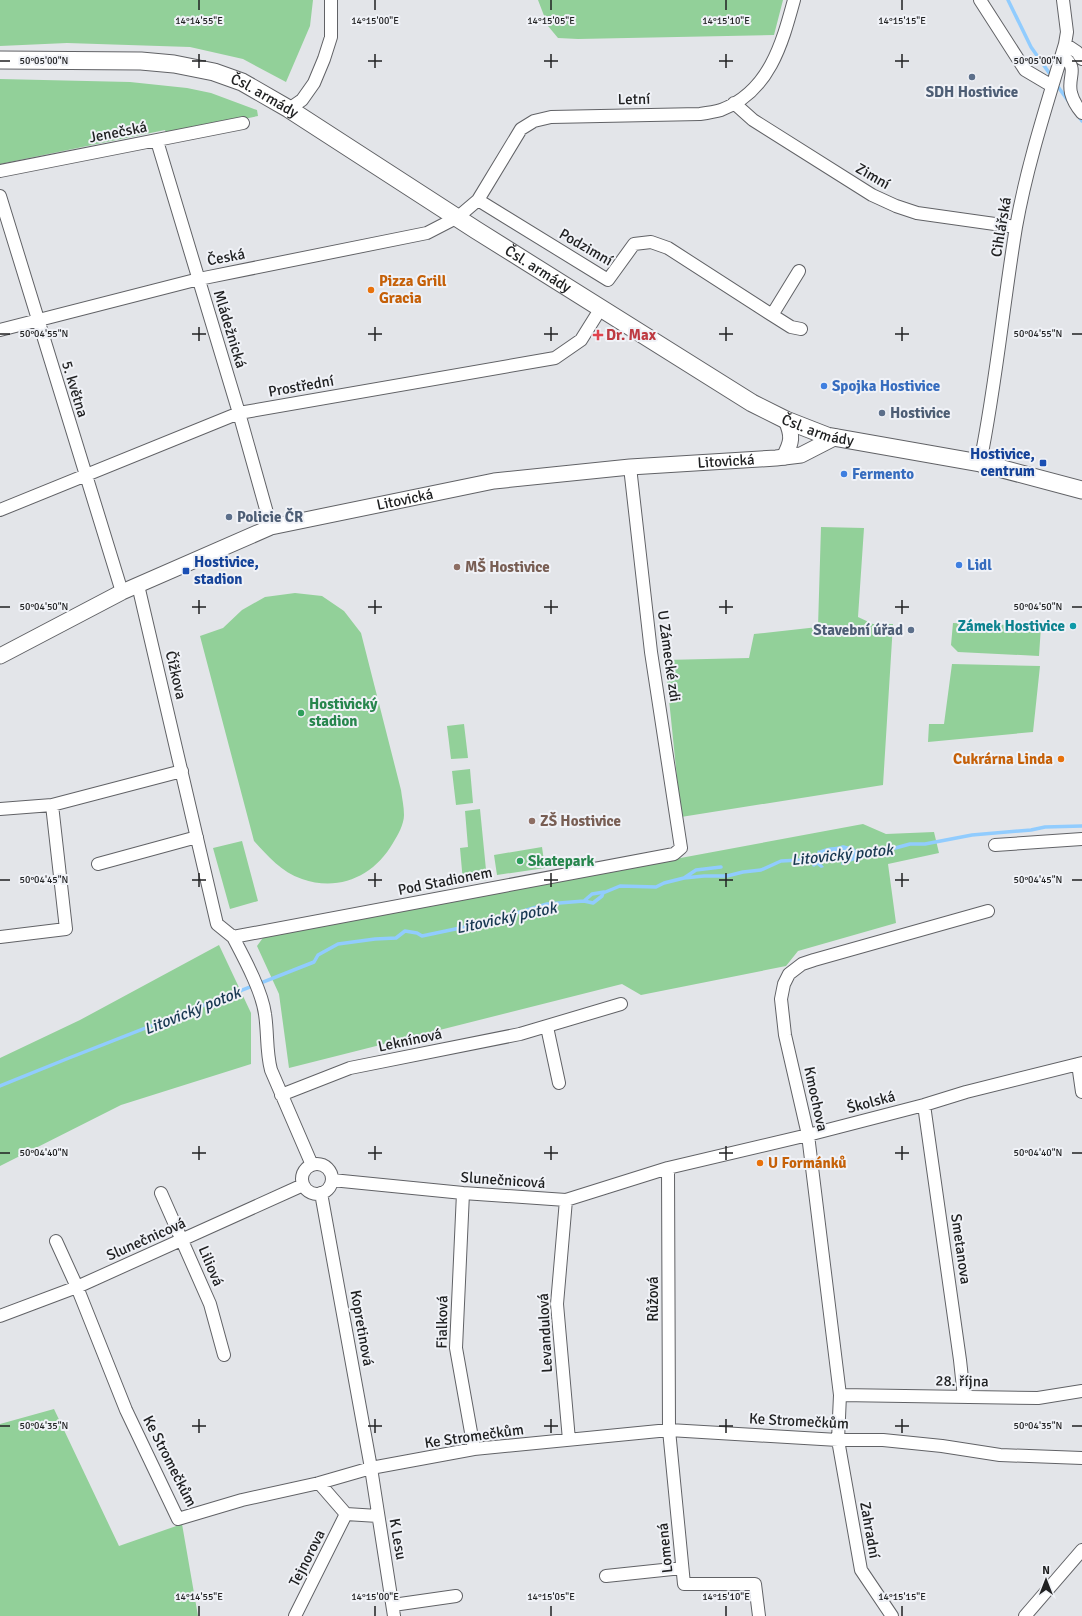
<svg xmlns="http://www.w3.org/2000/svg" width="1082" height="1616" font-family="Signika,sans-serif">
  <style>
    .green { fill: #92d099 }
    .water { fill: #91ccfe }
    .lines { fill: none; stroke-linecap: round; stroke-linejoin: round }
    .stream { stroke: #91ccfe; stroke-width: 3.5 }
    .minor-casing { stroke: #616266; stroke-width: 14 }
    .tertiary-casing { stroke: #616266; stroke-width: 17 }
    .secondary-casing { stroke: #616266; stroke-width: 19 }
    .minor { stroke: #fff; stroke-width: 12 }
    .tertiary { stroke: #fff; stroke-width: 15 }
    .secondary { stroke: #fff; stroke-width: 17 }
    .ticks { fill: none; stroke: #202122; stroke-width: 1.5 }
    .service-dot { fill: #5c6f8a; stroke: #f0f2f7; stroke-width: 1.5 }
    .food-dot { fill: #e8710a; stroke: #f0f2f7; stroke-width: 1.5 }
    .health-dot { fill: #e0444e; stroke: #f0f2f7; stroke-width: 1.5 }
    .shop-dot { fill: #3f7fe0; stroke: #f0f2f7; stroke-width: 1.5 }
    .transit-dot { fill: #1a4fb4; stroke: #f0f2f7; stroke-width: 1.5 }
    .education-dot { fill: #8d6e63; stroke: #f0f2f7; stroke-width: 1.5 }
    .culture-dot { fill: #0f9aa8; stroke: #f0f2f7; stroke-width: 1.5 }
    .leisure-dot { fill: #2e9e5b; stroke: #f0f2f7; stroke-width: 1.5 }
    .labels { text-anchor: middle; stroke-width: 4; stroke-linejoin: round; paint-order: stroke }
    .service-label { font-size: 15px; font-weight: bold; fill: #4e5e75; stroke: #f0f2f7; text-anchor: start }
    .street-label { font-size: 15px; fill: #202122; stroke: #f0f2f7 }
    .food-label { font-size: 15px; font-weight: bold; fill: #c56008; stroke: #f0f2f7; text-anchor: start }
    .health-label { font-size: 15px; font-weight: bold; fill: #be3a42; stroke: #f0f2f7; text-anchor: start }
    .shop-label { font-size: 15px; font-weight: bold; fill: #366cbe; stroke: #f0f2f7; text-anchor: start }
    .transit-label { font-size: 15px; font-weight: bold; fill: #164399; stroke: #f0f2f7; text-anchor: end }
    .education-label { font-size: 15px; font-weight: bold; fill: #785e54; stroke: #f0f2f7; text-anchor: start }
    .culture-label { font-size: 15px; font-weight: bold; fill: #0d838f; stroke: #f0f2f7; text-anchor: end }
    .leisure-label { font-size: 15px; font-weight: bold; fill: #27864d; stroke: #f0f2f7; text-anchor: start }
    .water-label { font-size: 16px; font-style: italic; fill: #183851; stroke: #f0f2f7 }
    .ticks-label { font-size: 10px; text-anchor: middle; fill: #202122; stroke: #f0f2f7; stroke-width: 4; stroke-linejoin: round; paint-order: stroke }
  </style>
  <rect width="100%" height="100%" fill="#e3e5e9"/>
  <!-- green -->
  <path class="green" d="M 0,0 L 313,0 L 310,26 L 286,82 L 243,59 L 190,47 L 67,43 L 0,46 Z
    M 538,0 L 783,0 L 774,35 L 578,39 L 558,38 L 548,26 Z
    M 0,79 L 130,82 L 187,88 L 211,93 L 257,110 L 258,116 L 167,135 L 165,130 L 0,164 Z
    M 821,527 L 864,528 L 858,617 L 873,624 L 893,624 L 883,785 L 681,817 L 665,660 L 749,658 L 754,634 L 818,627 Z
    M 295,593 L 322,596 L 344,611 L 361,633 L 401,790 C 402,798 404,807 404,815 C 404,824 398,835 393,843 C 374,876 339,892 302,879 C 281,872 268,856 254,841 L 200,636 L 223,628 L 242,610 L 265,597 Z
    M 953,623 L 1041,626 L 1039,656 L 958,652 L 951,645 Z
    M 952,664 L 1040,666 L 1033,732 L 928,742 L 929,724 L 944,724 Z
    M 464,724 L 468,758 L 451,759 L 447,726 Z
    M 470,769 L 473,803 L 456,805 L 452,771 Z
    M 480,809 L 487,880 L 463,882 L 460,848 L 468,847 L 465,811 Z
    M 863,824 L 886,834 L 934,832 L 939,853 L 888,864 L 896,923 L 798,951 L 786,966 L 641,995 L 622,984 L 289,1068 L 279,994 L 257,946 L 265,935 Z
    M 242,841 L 258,901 L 230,909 L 213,848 Z
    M 542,847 L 545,868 L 497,875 L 494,855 Z
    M 219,945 L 251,1013 L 251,1064 L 121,1105 L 0,1166 L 0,1058 L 80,1020 Z
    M 54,1409 L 119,1546 L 182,1524 L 198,1616 L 0,1616 L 0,1424 Z"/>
  <!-- water -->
  <path class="water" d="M 843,845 L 854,848 L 859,855 L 858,859 L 841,865 L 842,860 L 850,857 L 849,856 L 820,862 L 824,867 L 821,868 L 817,865 L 814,867 L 812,866 L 818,850 L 819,851 C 827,846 836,848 843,845 Z"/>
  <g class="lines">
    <!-- stream -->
    <path class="stream" d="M 1008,0 L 1031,47 L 1052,77
      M 1056,84 L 1069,102
      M 1078,115 L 1082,121
      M 853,852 L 888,850 L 910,844 L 925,844 L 972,835 L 1031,830 L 1045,827 L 1082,826
      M 684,878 L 696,870 L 721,867
      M 584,901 L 592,894 L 604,892
      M 0,1086 L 69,1058 L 314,962 L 318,955 L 338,944 L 375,939 L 396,938 L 405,931 L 417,933 L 422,936 L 479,924 L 547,904 L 584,901 L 593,903 L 602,896 L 603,893 L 620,886 L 656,887 L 664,883 L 684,878 L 704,876 L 727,876 L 743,872 L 761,870 L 781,861 L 800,860 L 808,862 L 818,859"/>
    <!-- minor casing -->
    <g class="minor-casing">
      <path id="minor" d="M 980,0 L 1025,70 L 1052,86
        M 1065,44 L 1077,52 L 1082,59
        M 1062,55 C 1080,70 1067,75 1071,93 C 1073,101 1077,107 1082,113
        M 734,103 L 753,120 L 872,195 L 896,206 L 917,213 L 1016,227
        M 289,109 L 302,100 L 314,83 L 324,59 L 331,37 L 331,0
        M 157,141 L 239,413 L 271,527
        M 0,171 L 243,123
        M 0,196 L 122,592
        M 478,200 L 608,280 L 634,244 L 651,242 L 668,248 L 772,315 L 799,271
        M 772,315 L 791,327 L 801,329
        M 0,330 L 199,279 L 427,233 L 458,217 L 478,200 L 521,129 L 534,121 L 551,117 L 700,114 C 707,113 714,112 721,110 C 769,92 782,44 794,0
        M 980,463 C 996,385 1003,306 1016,227 C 1027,165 1047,104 1065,44 L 1067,32 L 1063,0
        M 0,510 L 239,413 L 555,358 L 581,340 L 601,308
        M 138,585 L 217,924 L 233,937 L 674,854 L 681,848 L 651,652 L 630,467
        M 0,809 L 52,805 L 182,771
        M 995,845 L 1082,839
        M 98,864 L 197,837
        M 0,937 L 66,929 L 52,805
        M 233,937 C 244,958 262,991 265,1014 C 268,1033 266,1051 271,1070 L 312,1165
        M 547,1027 L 559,1083
        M 1078,1064 L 1082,1092
        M 281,1095 L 350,1068 L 520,1034 L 621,1004
        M 924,1105 L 960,1360 L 964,1397
        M302 1179a15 15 0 1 1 30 0a15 15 0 1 1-30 0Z
        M 668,1168 L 669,1430 L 684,1584 L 755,1584 L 759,1616
        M 332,1180 L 463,1193 L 566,1200 L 668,1168 L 808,1135 L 924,1105 L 966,1092 L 1082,1063
        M 161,1193 L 210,1304 L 224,1355
        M 321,1193 L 371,1468 L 394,1616
        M 463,1193 L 456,1348 L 474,1449
        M 566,1200 L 557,1304 L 569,1440
        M 56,1241 L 77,1287 L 126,1410 L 178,1519 L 242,1500 L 319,1483 L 371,1468 L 474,1449 L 669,1430 L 838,1440 L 883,1440 L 942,1446 L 1000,1455 L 1082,1458
        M 0,1316 L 77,1287 L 303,1185
        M 840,1395 L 1038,1398 L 1082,1391
        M 319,1483 L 346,1514 L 378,1516
        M 606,1576 L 682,1568
        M 393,1605 L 456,1596
        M 295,1616 L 346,1514
        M 892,1616 L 861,1570 L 838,1440 L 840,1395 L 808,1135 L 785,1035 L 781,999 L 784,984 L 789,974 L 802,964 L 814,960 L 988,911
        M 1025,1616 L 1082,1550"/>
    </g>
    <!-- tertiary casing -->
    <g class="tertiary-casing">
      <g id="tertiary">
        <path d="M 784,457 C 792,442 793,436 786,420"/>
        <path id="s1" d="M 0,656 L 122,592 L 271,527 L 494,481 L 630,467 L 776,458 L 801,455 L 836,437"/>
      </g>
    </g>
    <!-- secondary casing -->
    <g class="secondary-casing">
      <g id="secondary">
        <path id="s2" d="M 0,60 L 141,61 L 174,64 L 214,72 L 242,82 L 289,109 L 476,230 L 752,403 L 786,420 L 827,436 L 980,463 L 1082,490"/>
      </g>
    </g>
    <!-- minor -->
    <use href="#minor" class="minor"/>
    <!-- tertiary -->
    <use href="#tertiary" class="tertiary"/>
    <!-- secondary -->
    <use href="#secondary" class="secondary"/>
  </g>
  <!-- ticks -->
  <path class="ticks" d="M 199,0 L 199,10M 375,0 L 375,10M 551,0 L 551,10M 726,0 L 726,10M 902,0 L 902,10M 199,54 L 199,68M 375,54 L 375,68M 551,54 L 551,68M 726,54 L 726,68M 902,54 L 902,68M 0,61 L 10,61M 192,61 L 206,61M 368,61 L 382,61M 544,61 L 558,61M 719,61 L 733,61M 895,61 L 909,61M 1072,61 L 1082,61M 199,327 L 199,341M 375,327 L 375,341M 551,327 L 551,341M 726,327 L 726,341M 902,327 L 902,341M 0,334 L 10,334M 192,334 L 206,334M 368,334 L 382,334M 544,334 L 558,334M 719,334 L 733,334M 895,334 L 909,334M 1072,334 L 1082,334M 199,600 L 199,614M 375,600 L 375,614M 551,600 L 551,614M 726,600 L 726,614M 902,600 L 902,614M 0,607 L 10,607M 192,607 L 206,607M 368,607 L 382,607M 544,607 L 558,607M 719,607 L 733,607M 895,607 L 909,607M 1072,607 L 1082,607M 199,873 L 199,887M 375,873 L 375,887M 551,873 L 551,887M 726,873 L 726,887M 902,873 L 902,887M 0,880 L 10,880M 192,880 L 206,880M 368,880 L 382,880M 544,880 L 558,880M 719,880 L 733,880M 895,880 L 909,880M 1072,880 L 1082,880M 199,1146 L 199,1160M 375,1146 L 375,1160M 551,1146 L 551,1160M 726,1146 L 726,1160M 902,1146 L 902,1160M 0,1153 L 10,1153M 192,1153 L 206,1153M 368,1153 L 382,1153M 544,1153 L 558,1153M 719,1153 L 733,1153M 895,1153 L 909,1153M 1072,1153 L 1082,1153M 199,1419 L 199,1433M 375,1419 L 375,1433M 551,1419 L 551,1433M 726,1419 L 726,1433M 902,1419 L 902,1433M 0,1426 L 10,1426M 192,1426 L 206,1426M 368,1426 L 382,1426M 544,1426 L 558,1426M 719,1426 L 733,1426M 895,1426 L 909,1426M 1072,1426 L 1082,1426M 199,1606 L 199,1616M 375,1606 L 375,1616M 551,1606 L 551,1616M 726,1606 L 726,1616M 902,1606 L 902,1616"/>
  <!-- markers -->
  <g class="service-dot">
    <circle cx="972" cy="77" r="4"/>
    <circle cx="882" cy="413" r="4"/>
    <circle cx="229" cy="517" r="4"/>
    <circle cx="911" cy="630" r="4"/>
  </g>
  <g class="food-dot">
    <circle cx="371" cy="290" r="4"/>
    <circle cx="1061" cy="759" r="4"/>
    <circle cx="760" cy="1163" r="4"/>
  </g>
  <path class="health-dot" d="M596 329h4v4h4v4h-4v4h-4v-4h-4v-4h4z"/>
  <g class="shop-dot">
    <circle cx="824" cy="386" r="4"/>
    <circle cx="844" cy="474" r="4"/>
    <circle cx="959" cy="565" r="4"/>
  </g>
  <g class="transit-dot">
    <rect x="1039" y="459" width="8" height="8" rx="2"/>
    <rect x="182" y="567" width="8" height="8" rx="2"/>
  </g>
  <g class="education-dot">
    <circle cx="457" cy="567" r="4"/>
    <circle cx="532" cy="821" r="4"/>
  </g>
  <circle class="culture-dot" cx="1073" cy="626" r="4"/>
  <g class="leisure-dot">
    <circle cx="301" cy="713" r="4"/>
    <circle cx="520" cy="861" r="4"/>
  </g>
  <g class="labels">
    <!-- service labels -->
    <g class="service-label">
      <text x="972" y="97" text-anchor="middle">SDH Hostivice</text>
      <text x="890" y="418">Hostivice</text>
      <text x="237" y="522">Policie ČR</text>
      <text x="903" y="635" text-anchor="end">Stavební úřad</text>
    </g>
    <!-- street labels -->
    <g class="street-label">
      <text dy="5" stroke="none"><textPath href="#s2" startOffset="271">Čsl. armády</textPath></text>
      <text transform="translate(634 99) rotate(-1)" y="5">Letní</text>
      <text transform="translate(118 132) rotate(-11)" y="5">Jenečská</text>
      <text transform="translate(873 176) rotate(30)" y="5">Zimní</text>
      <text transform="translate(1001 227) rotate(-80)" y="5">Cihlářská</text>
      <text transform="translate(586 247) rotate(30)" y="5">Podzimní</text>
      <text transform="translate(226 257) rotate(-11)" y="5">Česká</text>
      <text dy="5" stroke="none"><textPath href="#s2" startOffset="595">Čsl. armády</textPath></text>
      <text transform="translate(230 329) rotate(73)" y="5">Mládežnická</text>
      <text transform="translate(301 386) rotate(-10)" y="5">Prostřední</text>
      <text transform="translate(75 389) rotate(73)" y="5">5. května</text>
      <text dy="5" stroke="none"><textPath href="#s2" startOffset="919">Čsl. armády</textPath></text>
      <text dy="5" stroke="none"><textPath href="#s1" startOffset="761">Litovická</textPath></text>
      <text dy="5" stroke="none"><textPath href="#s1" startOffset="437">Litovická</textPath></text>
      <text transform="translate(669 656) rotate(82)" y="5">U Zámecké zdi</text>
      <text transform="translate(176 675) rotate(77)" y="5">Čížkova</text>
      <text transform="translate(445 881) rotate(-11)" y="5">Pod Stadionem</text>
      <text transform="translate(410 1040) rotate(-12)" y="5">Leknínová</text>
      <text transform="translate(816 1099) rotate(78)" y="5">Kmochova</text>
      <text transform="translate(871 1102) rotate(-15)" y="5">Školská</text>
      <text transform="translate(503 1180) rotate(4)" y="5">Slunečnicová</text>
      <text transform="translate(146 1239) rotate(-24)" y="5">Slunečnicová</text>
      <text transform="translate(961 1249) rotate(82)" y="5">Smetanova</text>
      <text transform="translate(211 1266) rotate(67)" y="5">Liliová</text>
      <text transform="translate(653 1299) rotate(-90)" y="5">Růžová</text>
      <text transform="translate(442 1322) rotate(-89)" y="5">Fialková</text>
      <text transform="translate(362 1328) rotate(80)" y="5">Kopretinová</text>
      <text transform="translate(545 1333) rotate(-93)" y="5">Levandulová</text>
      <text transform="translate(962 1381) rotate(1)" y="5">28. října</text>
      <text transform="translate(799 1421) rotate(3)" y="5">Ke Stromečkům</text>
      <text transform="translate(474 1436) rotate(-8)" y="5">Ke Stromečkům</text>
      <text transform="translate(170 1461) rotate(63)" y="5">Ke Stromečkům</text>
      <text transform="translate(870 1530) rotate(80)" y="5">Zahradní</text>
      <text transform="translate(398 1539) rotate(80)" y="5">K Lesu</text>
      <text transform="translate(665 1548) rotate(-96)" y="5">Lomená</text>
      <text transform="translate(307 1558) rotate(-63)" y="5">Tejnorova</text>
    </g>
    <!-- food labels -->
    <g class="food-label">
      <text x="379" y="286">Pizza Grill<tspan x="379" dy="17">Gracia</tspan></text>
      <text x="1053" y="764" text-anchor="end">Cukrárna Linda</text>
      <text x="768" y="1168">U Formánků</text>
    </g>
    <!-- health labels -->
    <g class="health-label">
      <text x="606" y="340">Dr. Max</text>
    </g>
    <!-- shop labels -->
    <g class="shop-label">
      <text x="832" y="391">Spojka Hostivice</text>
      <text x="852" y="479">Fermento</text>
      <text x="967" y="570">Lidl</text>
    </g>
    <!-- transit labels -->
    <g class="transit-label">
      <text x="1035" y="459">Hostivice,<tspan x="1035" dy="17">centrum</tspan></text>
      <text x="194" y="567" text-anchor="start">Hostivice,<tspan x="194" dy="17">stadion</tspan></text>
    </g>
    <!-- education labels -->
    <g class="education-label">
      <text x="465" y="572">MŠ Hostivice</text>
      <text x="540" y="826">ZŠ Hostivice</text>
    </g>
    <!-- culture labels -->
    <g class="culture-label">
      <text x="1065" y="631">Zámek Hostivice</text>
    </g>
    <!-- leisure labels -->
    <g class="leisure-label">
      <text x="309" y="709">Hostivický<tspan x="309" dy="17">stadion</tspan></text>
      <text x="528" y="866">Skatepark</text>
    </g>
    <!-- water labels -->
    <g class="water-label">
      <text transform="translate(842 854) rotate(-6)" y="6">Litovický potok</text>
      <text transform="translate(506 917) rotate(-12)" y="6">Litovický potok</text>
      <text transform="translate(192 1010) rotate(-22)" y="6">Litovický potok</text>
    </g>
  </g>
  <g class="ticks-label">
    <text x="199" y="24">14°14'55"E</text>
    <text x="375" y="24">14°15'00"E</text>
    <text x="551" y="24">14°15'05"E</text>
    <text x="726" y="24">14°15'10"E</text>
    <text x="902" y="24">14°15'15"E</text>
    <text x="44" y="64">50°05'00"N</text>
    <text x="1038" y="64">50°05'00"N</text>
    <text x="44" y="337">50°04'55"N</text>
    <text x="1038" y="337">50°04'55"N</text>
    <text x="44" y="610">50°04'50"N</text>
    <text x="1038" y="610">50°04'50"N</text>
    <text x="44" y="883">50°04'45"N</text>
    <text x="1038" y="883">50°04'45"N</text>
    <text x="44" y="1156">50°04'40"N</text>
    <text x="1038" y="1156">50°04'40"N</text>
    <text x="44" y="1429">50°04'35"N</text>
    <text x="1038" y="1429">50°04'35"N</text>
    <text x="199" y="1600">14°14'55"E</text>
    <text x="375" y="1600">14°15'00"E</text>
    <text x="551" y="1600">14°15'05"E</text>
    <text x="726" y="1600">14°15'10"E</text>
    <text x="902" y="1600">14°15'15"E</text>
  </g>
  <!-- north arrow -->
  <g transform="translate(1046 1580)" stroke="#f0f2f7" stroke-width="3" paint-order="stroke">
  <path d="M0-3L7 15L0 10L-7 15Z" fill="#202122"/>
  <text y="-6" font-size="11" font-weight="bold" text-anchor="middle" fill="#202122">N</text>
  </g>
</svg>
